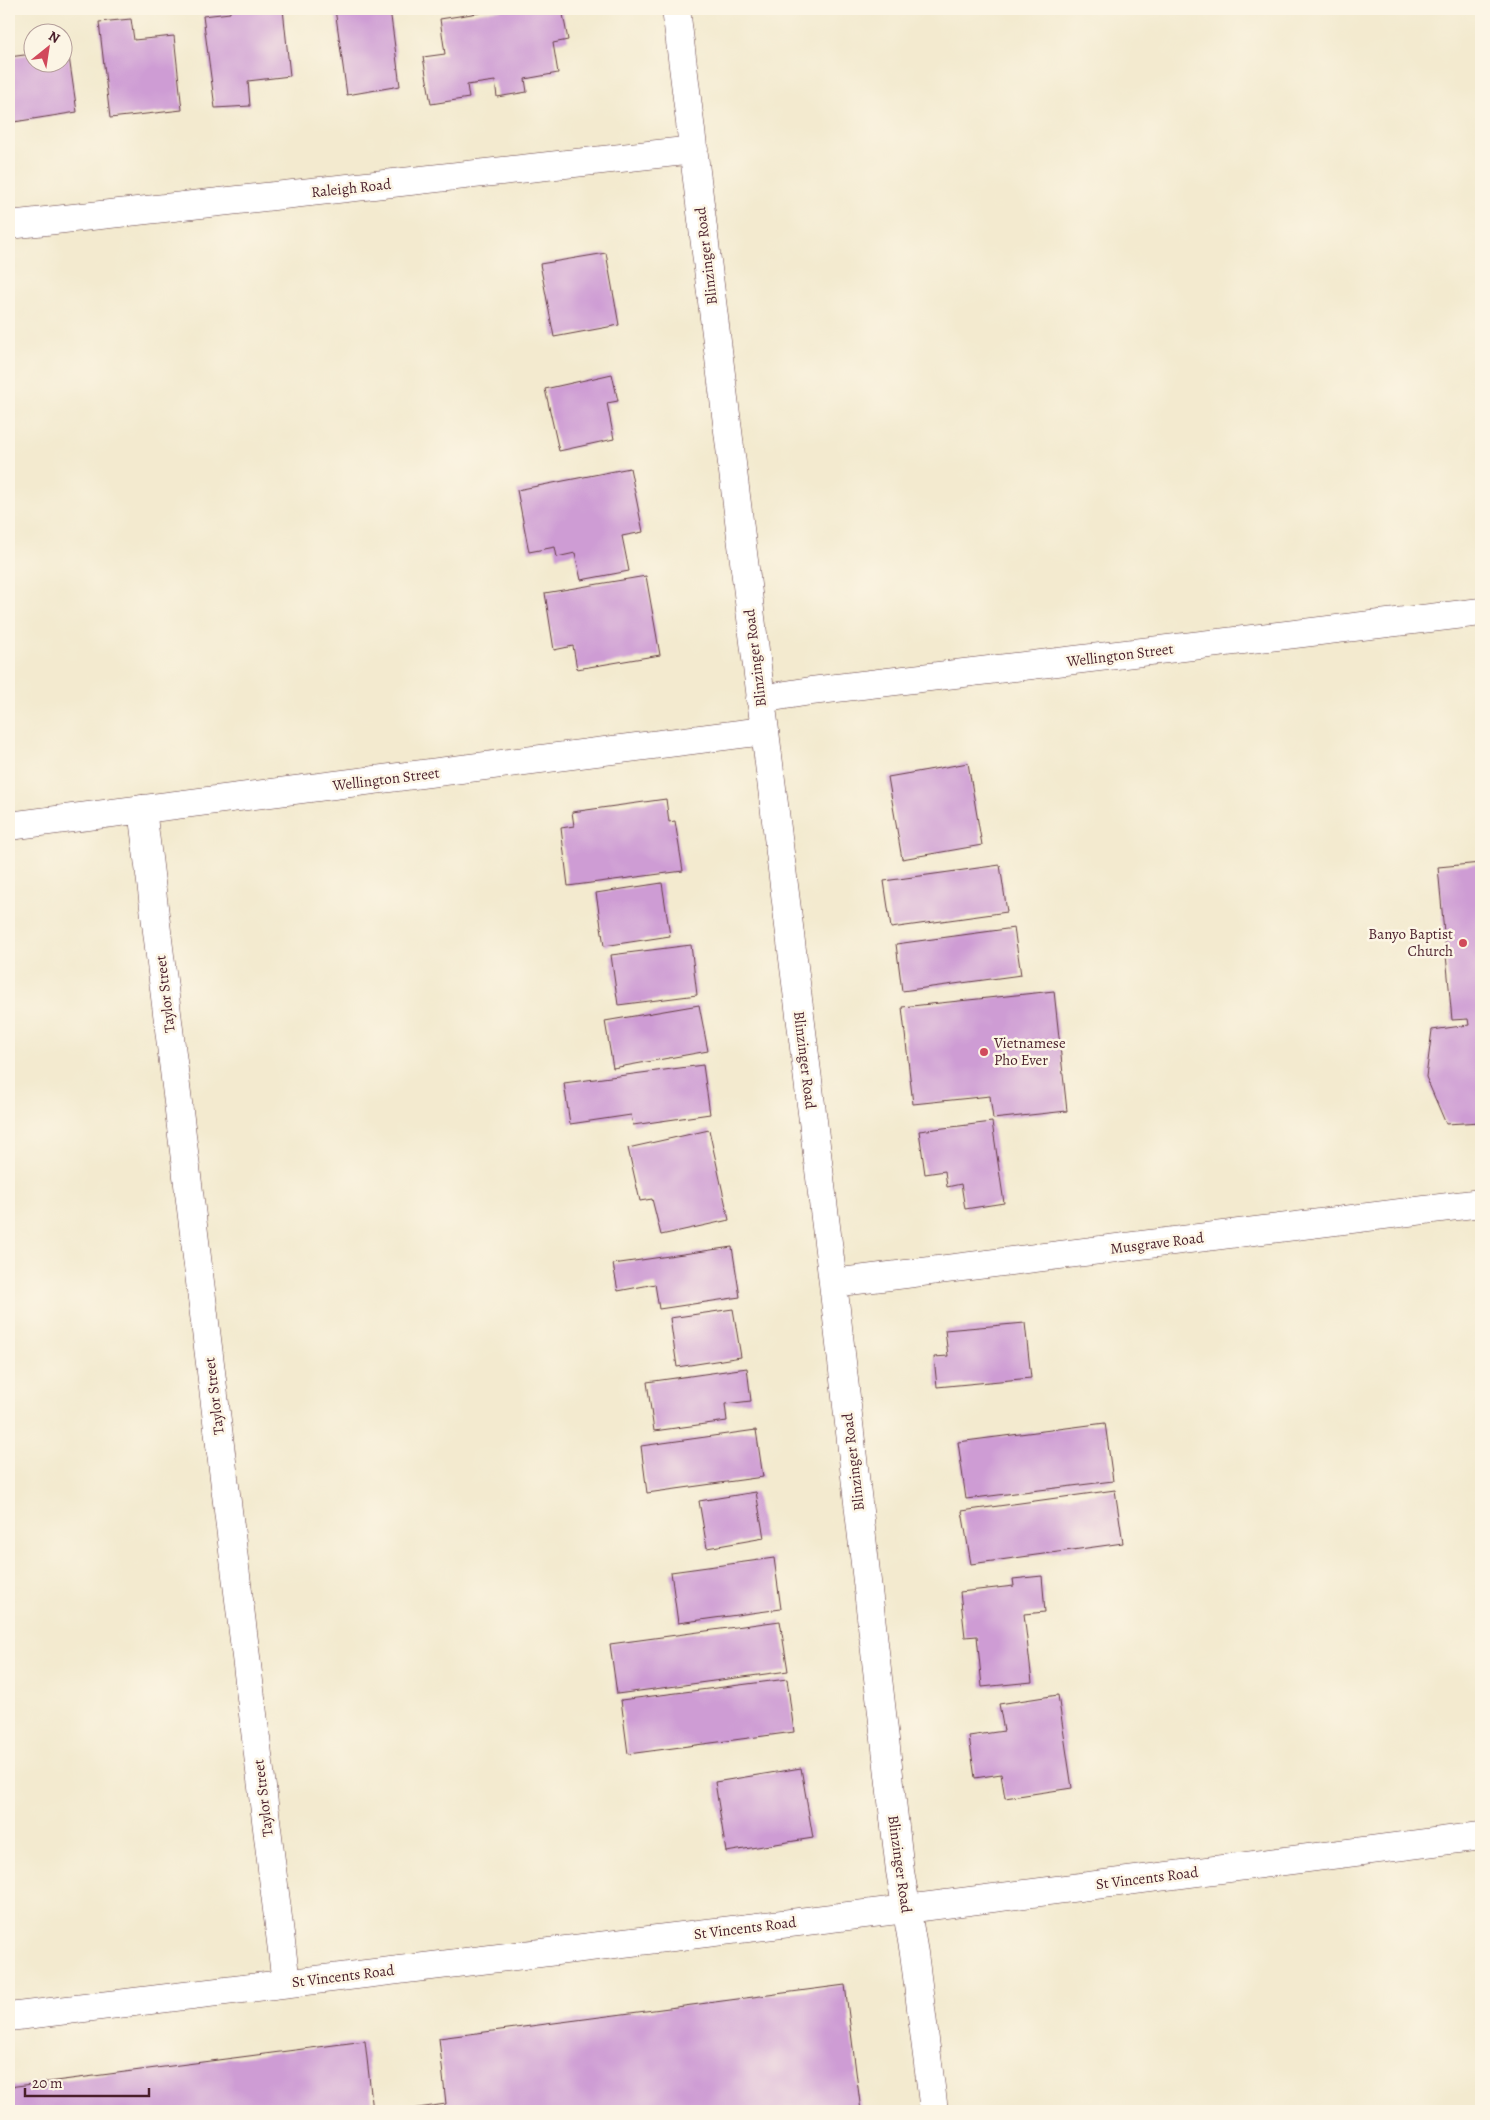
<svg xmlns="http://www.w3.org/2000/svg" width="1490" height="2120" font-family="Alegreya,serif">
  <style>
    .building { fill: #ce9cd4 }
    .lines { fill: none; stroke-linecap: round; stroke-linejoin: round }
    .minor-casing { stroke: #633d44; stroke-width: 29 }
    .major-casing { stroke: #633d44; stroke-width: 29 }
    .minor { stroke: #fff; stroke-width: 28 }
    .major { stroke: #fff; stroke-width: 28 }
    .poi-dot { fill: #d1495b; stroke: #fcf5e5; stroke-width: 2 }
    .labels { text-anchor: middle; stroke-width: 5; stroke-linejoin: round; paint-order: stroke }
    .street-label { font-size: 15px; fill: #4a1f2b; stroke: #fcf5e5 }
    .poi-label { font-size: 15px; fill: #4a1f2b; stroke: #fcf5e5; text-anchor: end }
  </style>
  <rect width="100%" height="100%" fill="#fcf5e5"/>
  <filter id="ink" filterUnits="userSpaceOnUse"><feTurbulence type="fractalNoise" baseFrequency=".02" numOctaves="2"/><feDisplacementMap in="SourceGraphic" scale="10" xChannelSelector="R" yChannelSelector="G"/><feConvolveMatrix kernelMatrix="1 2 1 2 8 2 1 2 1" color-interpolation-filters="sRGB"/></filter>
  <filter id="wash" filterUnits="userSpaceOnUse"><feTurbulence type="fractalNoise" baseFrequency=".0096" numOctaves="4" result="noise"/><feDisplacementMap in="SourceGraphic" scale="20" xChannelSelector="R" yChannelSelector="G"/><feGaussianBlur stdDeviation="1.12" result="paint"/><feColorMatrix in="noise" values="0 0 0 0 0 0 0 0 0 0 0 0 0 0 0 0 0 1.4 0 .05"/><feComposite in="paint" operator="in"/></filter>
  <g filter="url(#wash)">
    <rect width="100%" height="100%" fill="#f3eacf"/>
    <g id="blocks">
      <!-- building -->
      <path class="building" d="M 230,9 L 283,9 L 290,76 L 248,81 L 250,106 L 215,108 L 203,16 L 230,13 Z
        M 335,9 L 390,9 L 400,86 L 347,95 Z
        M 504,9 L 562,9 L 568,40 L 553,43 L 558,73 L 525,79 L 527,92 L 497,97 L 495,81 L 467,85 L 469,98 L 431,104 L 423,57 L 445,54 L 440,19 Z
        M 131,19 L 134,40 L 174,36 L 182,110 L 110,118 L 99,22 Z
        M 62,50 L 68,50 L 77,112 L 14,122 L 9,82 L 9,57 L 32,54 L 32,62 L 62,62 Z
        M 606,253 L 619,325 L 554,337 L 540,264 Z
        M 612,374 L 618,401 L 607,403 L 614,439 L 559,451 L 545,389 Z
        M 630,468 L 643,532 L 622,536 L 629,571 L 581,580 L 575,553 L 557,557 L 555,547 L 529,552 L 517,490 Z
        M 646,576 L 660,655 L 577,669 L 573,646 L 554,650 L 545,593 Z
        M 968,763 L 982,845 L 902,859 L 888,777 Z
        M 666,799 L 669,822 L 675,821 L 683,871 L 568,886 L 561,828 L 574,826 L 572,812 Z
        M 1481,863 L 1481,1122 L 1446,1124 L 1426,1077 L 1432,1030 L 1469,1025 L 1468,1019 L 1452,1020 L 1438,867 Z
        M 1000,865 L 1007,912 L 891,928 L 884,881 Z
        M 662,883 L 670,936 L 604,946 L 596,893 Z
        M 1014,928 L 1021,975 L 902,991 L 896,944 Z
        M 691,945 L 697,995 L 618,1005 L 611,955 Z
        M 1054,991 L 1067,1111 L 993,1119 L 990,1096 L 913,1104 L 902,1007 Z
        M 699,1005 L 708,1051 L 613,1068 L 605,1021 Z
        M 703,1065 L 710,1114 L 633,1125 L 631,1115 L 570,1124 L 564,1083 Z
        M 992,1122 L 1004,1203 L 965,1209 L 961,1184 L 947,1187 L 945,1171 L 925,1174 L 919,1131 Z
        M 709,1130 L 729,1220 L 661,1235 L 652,1199 L 640,1201 L 628,1148 Z
        M 732,1247 L 740,1297 L 659,1309 L 655,1284 L 618,1291 L 613,1264 Z
        M 733,1309 L 741,1357 L 677,1367 L 670,1318 Z
        M 1025,1323 L 1031,1378 L 937,1387 L 934,1357 L 948,1356 L 945,1330 Z
        M 747,1368 L 751,1401 L 725,1404 L 727,1421 L 654,1431 L 647,1382 Z
        M 1105,1423 L 1113,1481 L 966,1499 L 958,1442 Z
        M 756,1430 L 763,1477 L 647,1493 L 641,1446 Z
        M 1115,1490 L 1123,1543 L 971,1564 L 962,1511 Z
        M 756,1492 L 764,1538 L 707,1548 L 699,1501 Z
        M 774,1558 L 781,1609 L 678,1623 L 671,1572 Z
        M 1042,1576 L 1045,1612 L 1024,1614 L 1032,1682 L 982,1687 L 977,1636 L 965,1637 L 960,1592 L 1014,1586 L 1013,1579 Z
        M 780,1621 L 788,1671 L 617,1694 L 610,1644 Z
        M 787,1679 L 794,1732 L 628,1754 L 621,1700 Z
        M 1058,1695 L 1072,1788 L 1005,1798 L 1001,1774 L 975,1778 L 969,1736 L 1004,1731 L 999,1704 Z
        M 801,1768 L 813,1838 L 726,1852 L 715,1782 Z
        M 845,1985 L 861,2111 L 397,2111 L 446,2104 L 439,2038 Z
        M 365,2041 L 373,2111 L 9,2111 L 9,2087 Z"/>
    </g>
  </g>
  <g filter="url(#ink)">
    <use href="#blocks" fill-opacity="0" stroke="#633d44" stroke-width="1"/>
    <g class="lines">
      <!-- minor casing -->
      <g class="minor-casing">
        <path id="minor" d="M 676,9 L 833,1283 L 900,1871 L 914,1953 L 934,2111
          M 9,225 L 694,150
          M 760,699 L 811,691 L 1481,612
          M 142,809 L 286,1983
          M 9,826 L 764,731
          M 833,1283 L 1481,1203"/>
      </g>
      <!-- major casing -->
      <g class="major-casing">
        <path id="major" d="M 9,2017 L 906,1909 L 1481,1836"/>
      </g>
      <!-- minor -->
      <use href="#minor" class="minor"/>
      <!-- major -->
      <use href="#major" class="major"/>
    </g>
  </g>
  <!-- markers -->
  <g class="poi-dot">
    <circle cx="1463" cy="943" r="5"/>
    <circle cx="984" cy="1052" r="5"/>
  </g>
  <g class="labels">
    <!-- street labels -->
    <g class="street-label">
      <text transform="translate(351 188) rotate(-6)" y="5">Raleigh Road</text>
      <text transform="translate(706 256) rotate(-97)" y="5">Blinzinger Road</text>
      <text transform="translate(1120 655) rotate(-7)" y="5">Wellington Street</text>
      <text transform="translate(755 658) rotate(-97)" y="5">Blinzinger Road</text>
      <text transform="translate(386 779) rotate(-7)" y="5">Wellington Street</text>
      <text transform="translate(165 994) rotate(-97)" y="5">Taylor Street</text>
      <text transform="translate(805 1060) rotate(83)" y="5">Blinzinger Road</text>
      <text transform="translate(1157 1243) rotate(-7)" y="5">Musgrave Road</text>
      <text transform="translate(214 1396) rotate(-97)" y="5">Taylor Street</text>
      <text transform="translate(853 1462) rotate(-97)" y="5">Blinzinger Road</text>
      <text transform="translate(263 1798) rotate(-97)" y="5">Taylor Street</text>
      <text transform="translate(900 1864) rotate(82)" y="5">Blinzinger Road</text>
      <text transform="translate(1147 1878) rotate(-7)" y="5">St Vincents Road</text>
      <text transform="translate(745 1928) rotate(-7)" y="5">St Vincents Road</text>
      <text transform="translate(343 1976) rotate(-7)" y="5">St Vincents Road</text>
    </g>
    <!-- poi labels -->
    <g class="poi-label">
      <text x="1453" y="939">Banyo Baptist<tspan x="1453" dy="17">Church</tspan></text>
      <text x="994" y="1048" text-anchor="start">Vietnamese<tspan x="994" dy="17">Pho Ever</tspan></text>
    </g>
  </g>
  <!-- margin -->
  <rect width="1490" height="2120" fill="none" stroke="#fcf5e5" stroke-width="30"/>
  <!-- north arrow -->
  <g transform="translate(48 48) rotate(30)"><circle r="24" fill="#fcf5e5" stroke="#b59f9b"/>
  <path d="M0-4L9 19L0 12L-9 19Z" fill="#d1495b"/>
  <text y="-8" font-size="14" font-weight="bold" text-anchor="middle" fill="#4a1f2b">N</text>
  </g>
  <!-- scale -->
  <path d="M25 2088v8h124v-8" fill="none" stroke="#4a1f2b" stroke-width="2.5"/>
  <text x="32" y="2088" font-size="15" fill="#4a1f2b" stroke="#fcf5e5" stroke-width="4" paint-order="stroke">20 m</text>
</svg>
